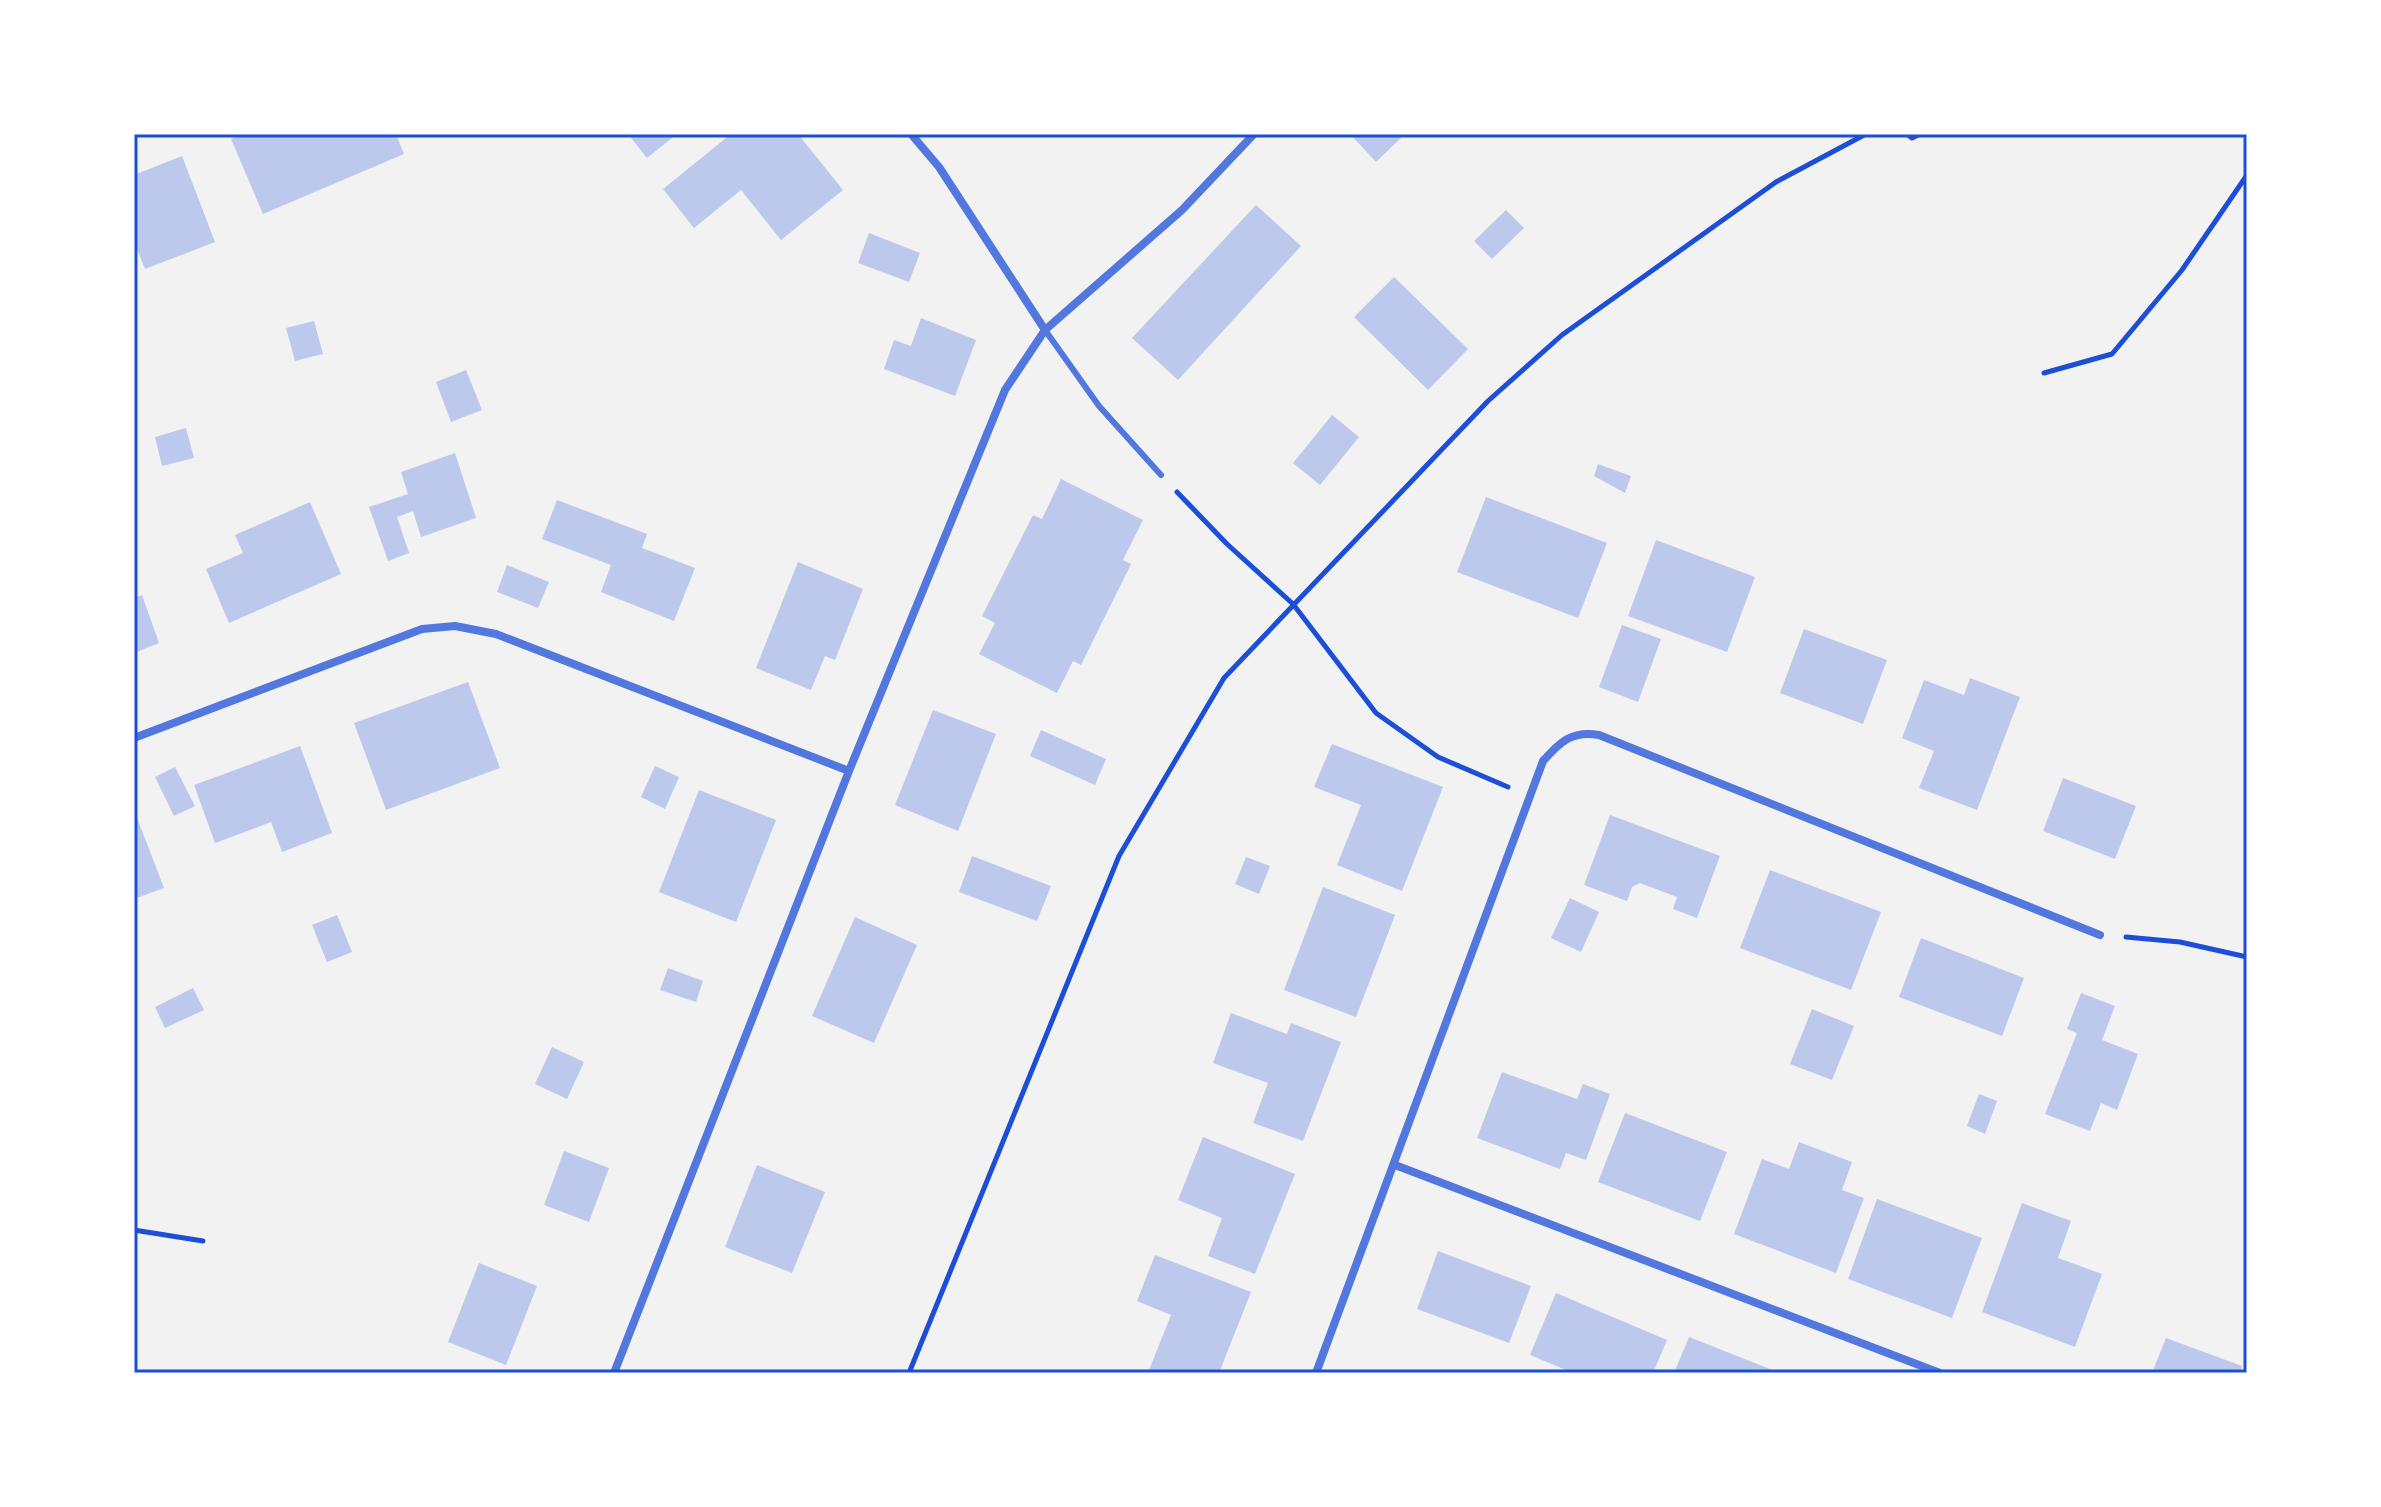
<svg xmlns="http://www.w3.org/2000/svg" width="2381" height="1507" font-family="'Asap Condensed',sans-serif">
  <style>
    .building { fill: #bdc9ec }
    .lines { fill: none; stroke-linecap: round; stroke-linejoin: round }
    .path { stroke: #1d4ed8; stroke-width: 5 }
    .service { stroke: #5277de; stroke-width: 6 }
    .minor { stroke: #5277de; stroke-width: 8 }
    .neatline { fill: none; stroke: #1d4ed8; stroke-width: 3 }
  </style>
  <rect width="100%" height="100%" fill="#f2f2f2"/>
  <!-- building -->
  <path class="building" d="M 243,134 L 396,134 L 404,154 L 263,214 L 231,139 Z
    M 628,134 L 677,134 L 647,158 Z
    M 731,134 L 798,134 L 843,190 L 781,240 L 741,190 L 694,228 L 663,189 Z
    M 1350,134 L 1405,134 L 1376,162 Z
    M 182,156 L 215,242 L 145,269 L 134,241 L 134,175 Z
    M 1256,205 L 1301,246 L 1178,380 L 1132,338 Z
    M 1506,210 L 1524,228 L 1492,259 L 1474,241 Z
    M 869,233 L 920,253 L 909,282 L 858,263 Z
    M 1394,277 L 1468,349 L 1428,390 L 1354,317 Z
    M 921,318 L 976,340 L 955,396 L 884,369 L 894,340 L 911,346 Z
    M 314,321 L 323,354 L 295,361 L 286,328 Z
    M 466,370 L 482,410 L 451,422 L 436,382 Z
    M 1332,415 L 1359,437 L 1320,485 L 1293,463 Z
    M 186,428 L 194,458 L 162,466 L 155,437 Z
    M 455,453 L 476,518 L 421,537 L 413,511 L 397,517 L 409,553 L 388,561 L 369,507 L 408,494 L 401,472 Z
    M 1598,464 L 1631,476 L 1625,493 L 1594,476 Z
    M 1061,479 L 1143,520 L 1123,560 L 1131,564 L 1081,665 L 1073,661 L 1057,693 L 979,654 L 995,623 L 982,616 L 1033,515 L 1042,519 Z
    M 1486,497 L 1607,543 L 1578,618 L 1457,572 Z
    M 557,500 L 647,534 L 642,548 L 695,568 L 674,621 L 601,592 L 611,565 L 542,539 Z
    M 310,502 L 341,574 L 229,623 L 206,569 L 243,553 L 235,535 Z
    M 1656,540 L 1755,577 L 1727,652 L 1628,616 Z
    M 798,562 L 863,589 L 835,660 L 825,656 L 811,690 L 756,668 Z
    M 507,565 L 549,582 L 538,608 L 497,592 Z
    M 142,595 L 159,643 L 134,653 L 134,598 Z
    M 1622,625 L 1661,639 L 1638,702 L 1599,687 Z
    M 1804,629 L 1887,660 L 1863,724 L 1780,693 Z
    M 1970,678 L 2020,697 L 1977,810 L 1919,788 L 1934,751 L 1902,738 L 1924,680 L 1964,695 Z
    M 468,682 L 500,768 L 386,810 L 354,723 Z
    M 933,710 L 996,734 L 958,831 L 895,805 Z
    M 1041,730 L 1106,759 L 1095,785 L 1030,756 Z
    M 1332,744 L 1443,787 L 1402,891 L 1337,865 L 1361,805 L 1314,787 Z
    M 300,746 L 332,833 L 282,852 L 271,822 L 215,843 L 194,785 Z
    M 655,766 L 679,777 L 665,809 L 641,797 Z
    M 175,767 L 195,806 L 174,816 L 155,777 Z
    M 2063,778 L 2136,806 L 2115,859 L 2043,831 Z
    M 699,790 L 776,820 L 736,922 L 659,892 Z
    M 134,810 L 164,888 L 134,899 Z
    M 1610,815 L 1720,856 L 1697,918 L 1673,909 L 1677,897 L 1640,883 L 1632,887 L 1627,901 L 1584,885 Z
    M 972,856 L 1051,886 L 1037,921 L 959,892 Z
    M 1246,857 L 1270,866 L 1259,894 L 1235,884 Z
    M 1770,870 L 1881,912 L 1851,990 L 1740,948 Z
    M 1323,887 L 1395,915 L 1356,1017 L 1284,990 Z
    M 1570,898 L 1599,912 L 1581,952 L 1551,938 Z
    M 337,915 L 352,952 L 327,962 L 312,925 Z
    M 855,917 L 917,945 L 874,1043 L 812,1016 Z
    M 1921,938 L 2024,978 L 2002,1036 L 1899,997 Z
    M 668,968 L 703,981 L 696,1002 L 660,990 Z
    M 193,988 L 204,1010 L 165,1028 L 155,1007 Z
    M 2081,993 L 2115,1006 L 2102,1040 L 2138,1054 L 2117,1110 L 2101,1103 L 2090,1131 L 2045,1114 L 2077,1033 L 2067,1029 Z
    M 1812,1009 L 1854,1026 L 1832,1080 L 1790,1064 Z
    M 1231,1013 L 1287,1034 L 1291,1023 L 1341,1042 L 1303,1141 L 1253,1123 L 1268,1083 L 1213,1063 Z
    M 552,1047 L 584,1062 L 567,1099 L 535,1084 Z
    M 1502,1072 L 1577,1099 L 1583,1084 L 1610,1094 L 1586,1160 L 1566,1153 L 1560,1169 L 1477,1138 Z
    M 1979,1094 L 1997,1101 L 1985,1134 L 1967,1126 Z
    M 1625,1113 L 1727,1152 L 1700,1221 L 1598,1182 Z
    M 1203,1137 L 1295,1174 L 1255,1274 L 1208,1256 L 1222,1218 L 1178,1200 Z
    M 1799,1142 L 1852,1162 L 1842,1190 L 1864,1198 L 1836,1273 L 1734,1234 L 1762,1159 L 1789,1169 Z
    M 564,1151 L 609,1168 L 589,1222 L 544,1205 Z
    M 757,1165 L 825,1192 L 792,1273 L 725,1247 Z
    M 1877,1199 L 1982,1238 L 1952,1318 L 1848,1279 Z
    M 2022,1203 L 2071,1221 L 2058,1258 L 2102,1274 L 2075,1347 L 1982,1312 Z
    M 1438,1251 L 1531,1286 L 1509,1343 L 1417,1309 Z
    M 1155,1255 L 1251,1292 L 1219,1373 L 1149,1370 L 1171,1315 L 1137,1301 Z
    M 479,1263 L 537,1286 L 506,1365 L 448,1342 Z
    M 1556,1293 L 1667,1340 L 1653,1373 L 1573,1373 L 1530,1355 Z
    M 1689,1337 L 1780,1373 L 1674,1373 Z
    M 2166,1338 L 2242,1366 L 2240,1373 L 2152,1373 Z"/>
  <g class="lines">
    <!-- path -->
    <path class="path" d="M 1907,134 L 1912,138 L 1920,134
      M 2044,373 L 2112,354 L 2182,270 L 2247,175
      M 1177,492 L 1227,544 L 1293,604 L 1376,713 L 1438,757 L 1508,787
      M 2126,937 L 2180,942 L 2247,957
      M 134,1230 L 203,1241
      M 909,1373 L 1119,856 L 1224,678 L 1488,401 L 1562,335 L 1776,182 L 1866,134"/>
    <!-- service -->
    <path class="service" d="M 1045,330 L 1099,406 L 1161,475"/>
    <!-- minor -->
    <path class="minor" d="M 911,134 L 939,167 L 1045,330
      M 134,738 L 422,629 L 455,626 L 496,634 L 849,771
      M 1395,1165 L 1940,1373
      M 614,1373 L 849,771 L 1005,390 L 1045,330 L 1182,210 L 1254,134
      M 1316,1373 L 1543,761 C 1560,742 1572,730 1599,735 L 2100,935"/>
  </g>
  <!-- border -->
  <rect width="2381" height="1507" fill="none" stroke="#ffffff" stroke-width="272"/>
  <rect x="136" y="136" width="2109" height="1235" class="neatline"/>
</svg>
